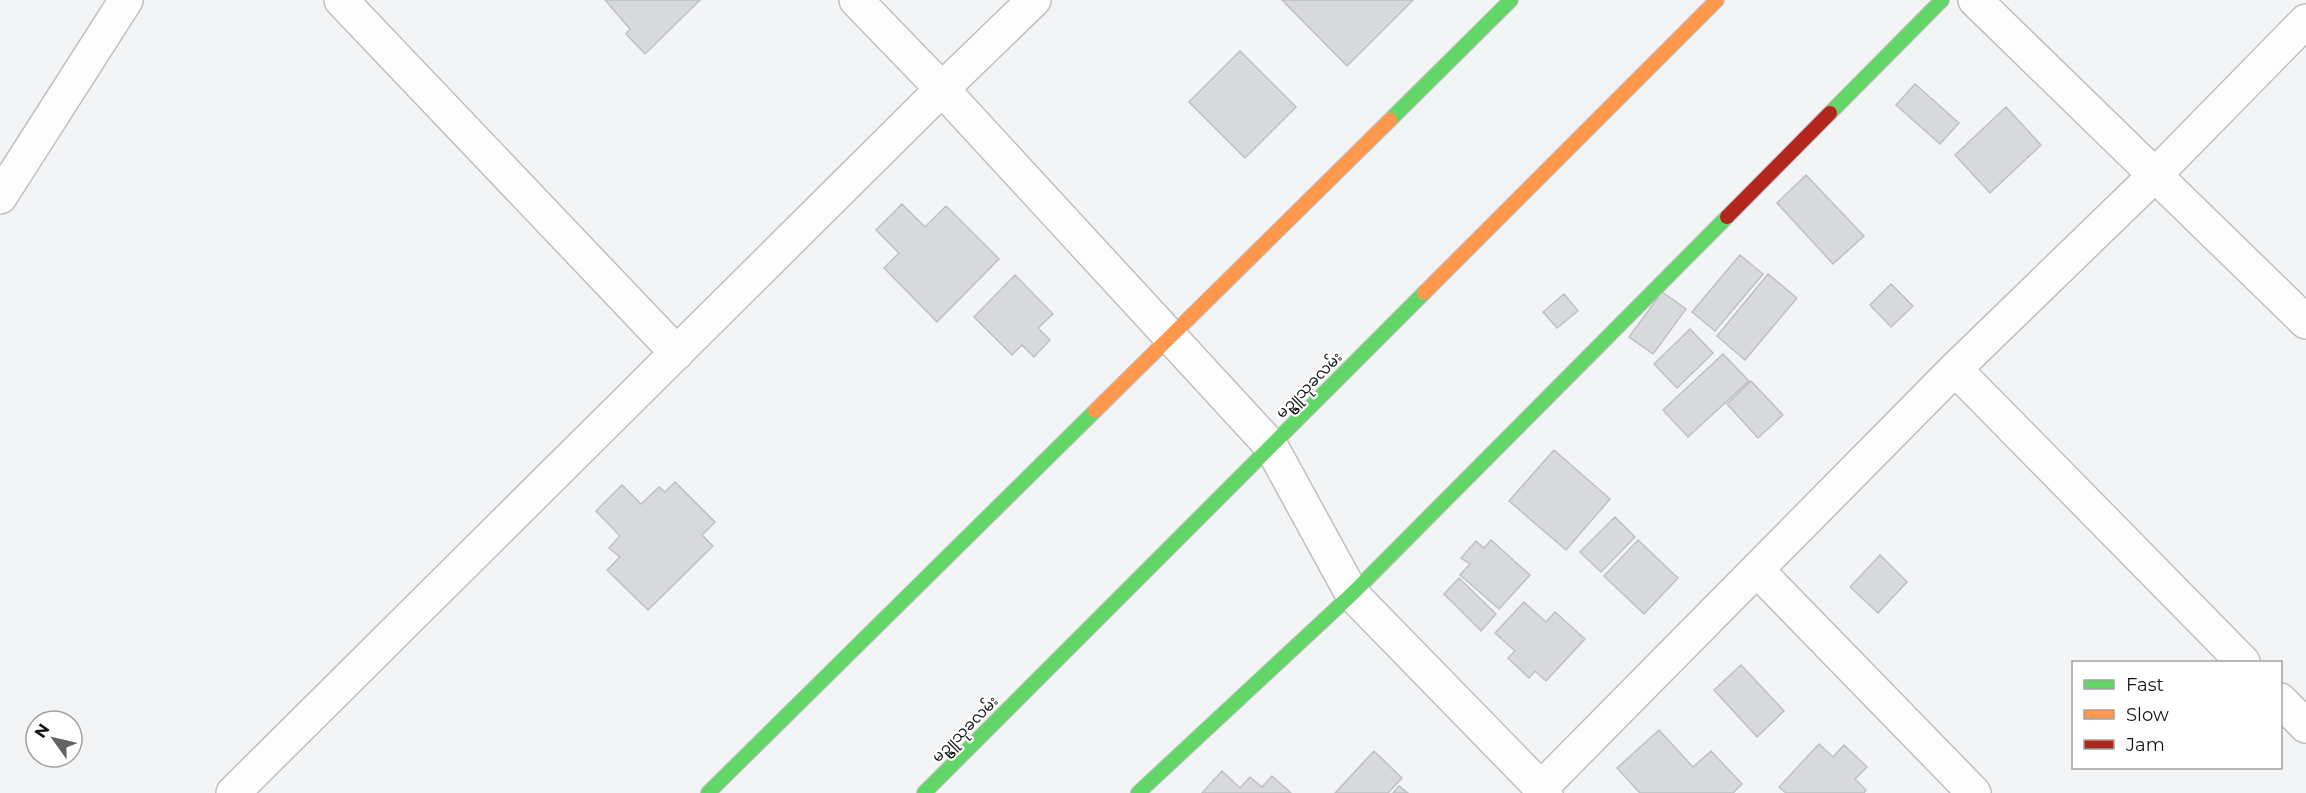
<svg xmlns="http://www.w3.org/2000/svg" width="2306" height="793" font-family="Montserrat,'Noto Sans Myanmar',sans-serif">
  <style>
    .building { fill: #d8d9db; stroke: #bfc0c2; stroke-width: 1.5 }
    .lines { fill: none; stroke-linecap: round; stroke-linejoin: round }
    .street-casing { stroke: #bfc0c2; stroke-width: 36 }
    .fast-casing { stroke: #bfc0c2; stroke-width: 16 }
    .slow-casing { stroke: #bfc0c2; stroke-width: 16 }
    .jam-casing { stroke: #bfc0c2; stroke-width: 16 }
    .street { stroke: #fdfdfe; stroke-width: 33 }
    .fast { stroke: #63d668; stroke-width: 14 }
    .slow { stroke: #ff974d; stroke-width: 14 }
    .jam { stroke: #b3261e; stroke-width: 14 }
    .labels { text-anchor: middle; stroke-width: 4.5; stroke-linejoin: round; paint-order: stroke }
    .street-label { font-size: 15px; fill: #141516; stroke: #fff }
  </style>
  <rect width="100%" height="100%" fill="#f2f4f6"/>
  <!-- building -->
  <path class="building" d="M 605,0 L 700,0 L 645,54 L 626,34 L 630,29 Z
    M 1282,0 L 1413,0 L 1347,66 Z
    M 1240,51 L 1296,107 L 1245,158 L 1189,102 Z
    M 1915,84 L 1959,123 L 1940,144 L 1896,105 Z
    M 2006,107 L 2041,145 L 1990,193 L 1955,155 Z
    M 1806,175 L 1864,236 L 1833,264 L 1777,203 Z
    M 902,204 L 925,227 L 946,206 L 999,259 L 937,322 L 884,268 L 899,253 L 876,230 Z
    M 1740,255 L 1763,274 L 1715,331 L 1692,312 Z
    M 1768,274 L 1797,298 L 1745,360 L 1717,336 Z
    M 1015,275 L 1053,314 L 1038,328 L 1050,340 L 1034,357 L 1022,345 L 1012,355 L 974,317 Z
    M 1891,284 L 1913,306 L 1891,327 L 1870,305 Z
    M 1662,292 L 1686,309 L 1653,354 L 1629,337 Z
    M 1564,294 L 1578,311 L 1557,328 L 1543,312 Z
    M 1690,329 L 1713,353 L 1677,388 L 1654,364 Z
    M 1723,354 L 1749,381 L 1688,437 L 1663,410 Z
    M 1751,381 L 1783,415 L 1758,438 L 1727,404 Z
    M 1554,450 L 1610,499 L 1566,550 L 1509,501 Z
    M 675,482 L 715,522 L 702,535 L 713,546 L 648,610 L 607,570 L 620,557 L 609,548 L 620,536 L 596,511 L 622,485 L 641,504 L 659,487 L 665,492 Z
    M 1615,517 L 1635,537 L 1601,572 L 1580,552 Z
    M 1491,540 L 1530,575 L 1499,609 L 1460,575 L 1470,564 L 1461,558 L 1476,541 L 1484,548 Z
    M 1638,540 L 1678,578 L 1644,614 L 1604,576 Z
    M 1880,555 L 1907,582 L 1878,613 L 1850,587 Z
    M 1459,578 L 1496,614 L 1481,631 L 1444,594 Z
    M 1524,602 L 1546,622 L 1555,612 L 1585,639 L 1546,681 L 1535,671 L 1529,678 L 1508,658 L 1515,651 L 1495,633 Z
    M 1741,665 L 1784,711 L 1757,737 L 1714,690 Z
    M 1659,730 L 1693,767 L 1711,751 L 1742,784 L 1733,793 L 1640,793 L 1617,768 Z
    M 1819,744 L 1833,757 L 1844,745 L 1867,767 L 1855,779 L 1866,790 L 1864,793 L 1786,793 L 1779,787 Z
    M 1374,751 L 1402,778 L 1388,793 L 1335,793 Z
    M 1222,771 L 1240,788 L 1250,777 L 1262,787 L 1272,776 L 1291,793 L 1202,793 Z
    M 1399,786 L 1408,793 L 1393,793 Z"/>
  <g class="lines">
    <!-- street casing -->
    <g class="street-casing">
      <path id="street" d="M 341,0 L 677,353
        M 856,0 L 942,89 L 1271,446 L 1352,594 L 1546,793
        M 1975,0 L 2306,322
        M 0,197 L 126,0
        M 1955,369 L 2243,662
        M 1757,570 L 1974,793
        M 2280,700 L 2306,726
        M 1541,788 L 1955,369 L 2155,175 L 2306,21
        M 233,793 L 942,89 L 1034,0"/>
    </g>
    <!-- fast casing -->
    <g class="fast-casing">
      <path id="fast" d="M 1830,113 L 1942,0
        M 1390,120 L 1511,0
        M 708,793 L 1095,411
        M 924,793 L 1424,293
        M 1138,793 L 1352,594 L 1727,217"/>
    </g>
    <!-- slow casing -->
    <g class="slow-casing">
      <path id="slow" d="M 1424,293 L 1717,0
        M 1095,411 L 1390,120"/>
    </g>
    <!-- jam casing -->
    <g class="jam-casing">
      <path id="jam" d="M 1727,217 L 1830,113"/>
    </g>
    <!-- street -->
    <use href="#street" class="street"/>
    <!-- fast -->
    <use href="#fast" class="fast"/>
    <!-- slow -->
    <use href="#slow" class="slow"/>
    <!-- jam -->
    <use href="#jam" class="jam"/>
  </g>
  <g class="labels">
    <!-- street labels -->
    <g class="street-label">
      <text transform="translate(1309 385) rotate(-45)" y="5">မဥ္ဇူသုခလမ်း</text>
      <text transform="translate(965 729) rotate(-45)" y="5">မဥ္ဇူသုခလမ်း</text>
    </g>
  </g>
  <!-- legend -->
  <rect x="2072" y="661" width="210" height="108" fill="#ffffff" stroke="#a1a1a2" stroke-width="1.5"/>
  <rect x="2084" y="680" width="30" height="9" fill="#63d668" stroke="#a1a1a2" stroke-width="1.5"/>
  <text x="2126" y="691" font-size="18" fill="#141516">Fast</text>
  <rect x="2084" y="710" width="30" height="9" fill="#ff974d" stroke="#a1a1a2" stroke-width="1.5"/>
  <text x="2126" y="721" font-size="18" fill="#141516">Slow</text>
  <rect x="2084" y="740" width="30" height="9" fill="#b3261e" stroke="#a1a1a2" stroke-width="1.5"/>
  <text x="2126" y="751" font-size="18" fill="#141516">Jam</text>
  <!-- north arrow -->
  <g transform="translate(54 739) rotate(304)"><circle r="28" fill="#ffffff" stroke="#a1a1a2" stroke-width="1.5"/>
  <path d="M0-4.5L10 22L0 15L-10 22Z" fill="#626364"/>
  <text y="-9" font-size="16" font-weight="bold" text-anchor="middle" fill="#141516">N</text>
  </g>
</svg>
